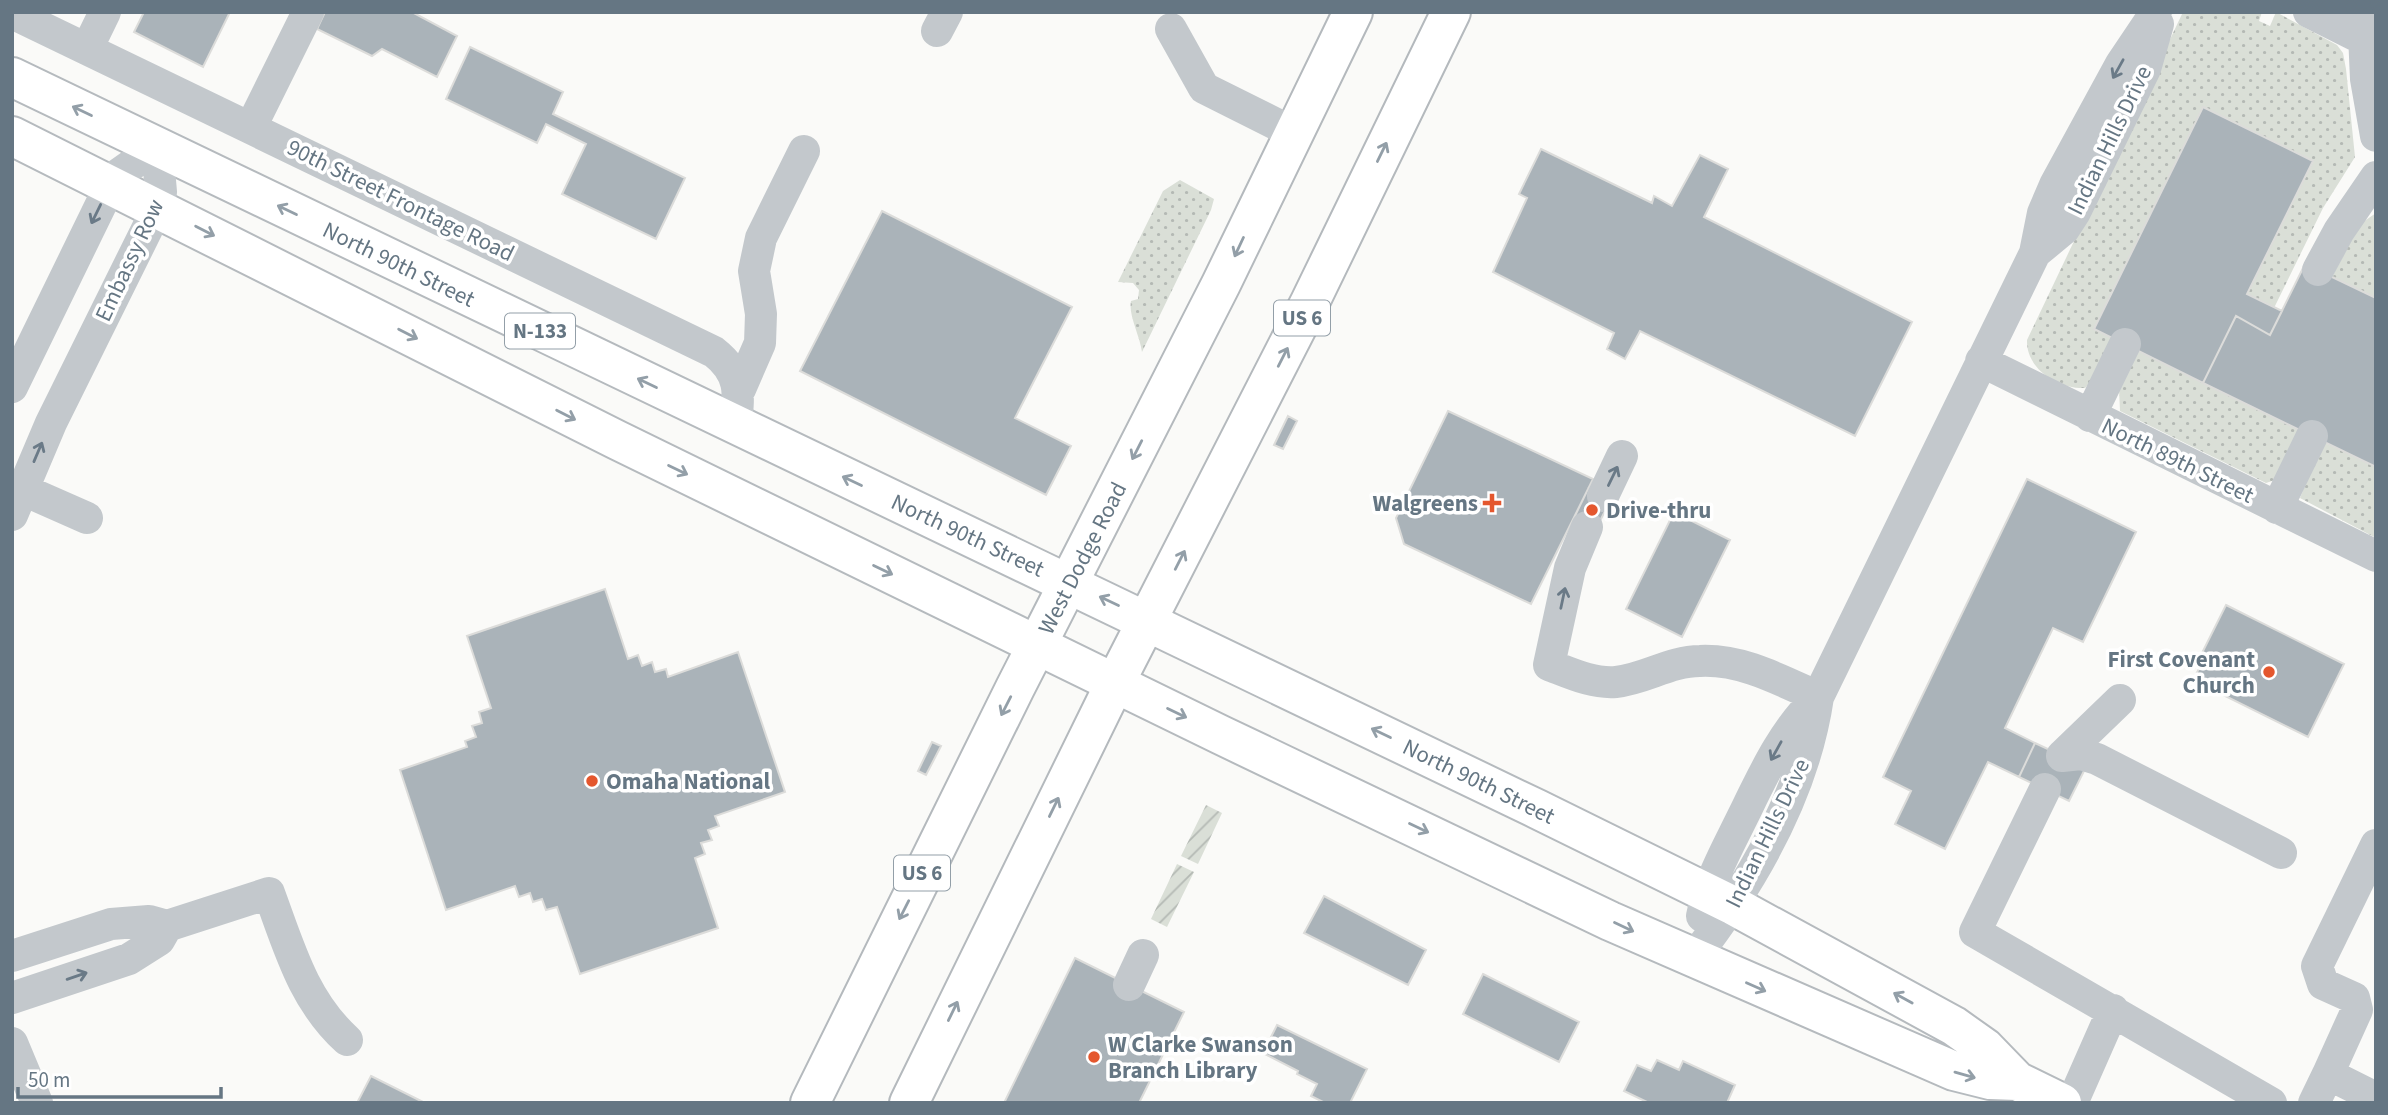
<svg xmlns="http://www.w3.org/2000/svg" width="2388" height="1115" font-family="'Source Sans 3',sans-serif">
  <style>
    .grass { fill: url(#grass-dots) }
    .garden { fill: url(#garden-furrows) }
    .building { fill: #aab3b9; stroke: #dcdcda; stroke-width: 2 }
    .lines { fill: none; stroke-linecap: round; stroke-linejoin: round }
    .major-casing { stroke: #b5babe; stroke-width: 42 }
    .highway-casing { stroke: #b4b9bd; stroke-width: 42 }
    .minor { stroke: #c3c8cc; stroke-width: 32 }
    .major { stroke: #fff; stroke-width: 38 }
    .highway { stroke: #fff; stroke-width: 38 }
    .oneway { stroke: #6a7a87 }
    .oneway2 { stroke: #939fa8 }
    .poi-dot { fill: #e4572e; stroke: #fff; stroke-width: 2.5 }
    .labels { text-anchor: middle; stroke-width: 7; stroke-linejoin: round; paint-order: stroke }
    .shield { fill: #fff; stroke: #939fa8; stroke-width: 2 }
    .shield-label { font-size: 21px; font-weight: bold; fill: #657683 }
    .street-label { font-size: 23px; fill: #657683; stroke: #fff }
    .poi-label { font-size: 23px; font-weight: bold; fill: #657683; stroke: #fff; text-anchor: start }
  </style>
  <defs>
    <pattern id="grass-dots" width="8" height="8" patternUnits="userSpaceOnUse" patternTransform="scale(1.75)"><rect width="8" height="8" fill="#dadfd7"/><path d="M2 2h.1M6 6h.1" fill="none" stroke="#b4b9b4" stroke-width="1.8" stroke-linecap="round"/></pattern>
    <pattern id="garden-furrows" width="10" height="10" patternUnits="userSpaceOnUse" patternTransform="scale(1.75)"><rect width="10" height="10" fill="#dadfd7"/><path d="M-1 1l2-2M0 10L10 0M9 11l2-2" fill="none" stroke="#b4b9b4"/></pattern>
  </defs>
  <rect width="100%" height="100%" fill="#fafaf8"/>
  <!-- grass -->
  <path class="grass" d="M 2183,12 L 2262,12 L 2259,21 L 2270,26 L 2276,12 L 2337,45 L 2343,53 L 2346,69 L 2355,157 L 2323,208 L 2274,308 L 2247,294 L 2313,162 L 2203,107 L 2094,328 L 2113,338 L 2089,384 L 2085,388 C 2058,389 2026,369 2027,340 Z
    M 1180,180 L 1214,199 L 1211,210 L 1142,352 C 1140,336 1128,315 1131,301 L 1138,299 L 1139,290 L 1133,283 L 1118,282 L 1163,191 Z
    M 2376,213 L 2376,298 L 2332,277 L 2360,224 Z
    M 2138,350 L 2300,430 L 2275,480 L 2266,483 L 2120,411 L 2119,389 Z
    M 2323,442 L 2376,467 L 2376,538 L 2300,498 Z"/>
  <!-- garden -->
  <path class="garden" d="M 1206,805 L 1222,813 L 1198,864 L 1181,856 Z
    M 1177,864 L 1194,872 L 1167,927 L 1151,919 Z"/>
  <!-- building -->
  <path class="building" d="M 144,12 L 230,12 L 203,67 L 134,32 Z
    M 325,12 L 412,12 L 457,36 L 437,77 L 382,49 L 372,56 L 317,29 Z
    M 470,47 L 563,92 L 553,114 L 685,178 L 656,239 L 562,194 L 586,144 L 546,124 L 537,143 L 446,99 Z
    M 2203,107 L 2313,161 L 2247,294 L 2282,311 L 2270,335 L 2236,316 L 2203,383 L 2094,329 Z
    M 1541,149 L 1652,203 L 1654,196 L 1672,206 L 1700,155 L 1728,169 L 1704,217 L 1912,322 L 1855,436 L 1640,331 L 1625,359 L 1607,349 L 1614,333 L 1493,272 L 1527,198 L 1519,194 Z
    M 882,211 L 1072,307 L 1015,418 L 1071,446 L 1046,495 L 800,371 Z
    M 2305,264 L 2376,298 L 2376,467 L 2203,383 L 2236,316 L 2270,335 Z
    M 1448,411 L 1593,479 L 1531,604 L 1404,544 L 1396,518 Z
    M 1288,416 L 1297,421 L 1283,449 L 1274,445 Z
    M 2027,479 L 2136,532 L 2083,642 L 2053,628 L 2005,728 L 2035,743 L 2019,777 L 1988,762 L 1945,849 L 1895,824 L 1911,791 L 1883,777 Z
    M 1588,489 L 1611,499 L 1595,531 L 1573,520 Z
    M 1674,512 L 1730,540 L 1682,637 L 1626,609 Z
    M 605,589 L 628,659 L 638,655 L 642,666 L 652,662 L 655,672 L 666,669 L 668,677 L 738,652 L 785,792 L 715,816 L 719,826 L 708,830 L 712,840 L 701,843 L 705,854 L 695,858 L 718,928 L 580,974 L 557,907 L 546,910 L 542,899 L 533,902 L 530,893 L 519,897 L 515,886 L 446,910 L 400,770 L 467,747 L 465,741 L 476,737 L 472,726 L 482,723 L 479,712 L 491,708 L 467,636 Z
    M 2226,605 L 2344,664 L 2308,737 L 2193,680 L 2203,661 L 2199,659 Z
    M 932,742 L 941,746 L 926,775 L 918,771 Z
    M 2035,743 L 2086,767 L 2069,801 L 2019,777 Z
    M 1324,896 L 1426,950 L 1408,985 L 1304,933 Z
    M 1075,958 L 1184,1012 L 1139,1103 L 1004,1103 Z
    M 1483,974 L 1579,1022 L 1559,1062 L 1463,1014 Z
    M 1277,1025 L 1367,1069 L 1350,1103 L 1325,1103 L 1311,1096 L 1317,1084 L 1297,1074 L 1298,1071 L 1263,1053 Z
    M 1657,1060 L 1679,1070 L 1683,1061 L 1735,1085 L 1727,1103 L 1649,1103 L 1624,1091 L 1637,1065 L 1651,1071 Z
    M 371,1076 L 425,1103 L 357,1103 Z"/>
  <g class="lines">
    <!-- major casing -->
    <g class="major-casing">
      <path id="major" d="M 12,77 L 1537,809 L 1734,906 L 1954,1026 L 1985,1048 L 2017,1081 L 2062,1103
        M 12,136 L 617,440 L 1221,735 L 1610,921 L 1954,1071 L 1990,1080 L 2017,1081"/>
    </g>
    <!-- highway casing -->
    <g class="highway-casing">
      <path id="highway" d="M 810,1103 L 1015,688 L 1221,284 L 1353,12
        M 909,1103 L 1115,683 L 1310,302 L 1451,12"/>
    </g>
    <!-- minor -->
    <path class="minor" d="M 2309,12 L 2363,39
      M 2363,12 L 2366,79 L 2376,136
      M 12,13 L 714,352 C 742,374 739,394 736,426
      M 1171,29 L 1204,88 L 1294,133
      M 937,31 L 947,12
      M 87,49 L 105,12
      M 251,127 L 308,12
      M 2035,253 L 2064,229 L 2075,212 L 2145,69 L 2158,24
      M 2318,270 L 2339,231 L 2376,177
      M 1981,361 L 2376,556
      M 12,387 L 111,184 L 120,173 L 157,147
      M 740,389 L 760,343 L 761,314 L 754,271 L 761,238 L 804,151
      M 2090,416 L 2125,344
      M 12,485 L 87,518
      M 1603,496 L 1622,456
      M 2277,508 L 2312,436
      M 12,515 L 51,423 L 158,207 L 161,192 L 157,147
      M 1587,527 L 1570,568 L 1549,665 C 1570,673 1593,684 1616,682 C 1645,679 1670,661 1700,661 C 1742,659 1780,680 1818,697
      M 2062,756 L 2081,754 L 2097,759 L 2281,853
      M 2062,756 L 2120,700
      M 2045,789 L 1975,932 L 2271,1103
      M 1702,916 C 1709,880 1727,849 1743,816 C 1764,773 1783,731 1818,697
      M 12,956 L 111,924 L 149,921 L 167,926 L 269,893 C 289,947 303,1000 347,1040
      M 1693,959 C 1752,883 1804,794 1818,697 L 2035,253 L 2043,213 L 2055,185 L 2121,64 L 2156,12
      M 1129,985 L 1143,955
      M 12,998 L 129,959 L 159,940 L 167,926
      M 12,1043 L 37,1103
      M 2328,1074 L 2357,1010 L 2354,998 L 2323,984 L 2317,966 L 2376,845
      M 2072,1103 L 2113,1010
      M 2314,1103 L 2328,1074 L 2376,1098"/>
    <!-- major -->
    <use href="#major" class="major"/>
    <!-- highway -->
    <use href="#highway" class="highway"/>
  </g>
  <!-- one-way arrows -->
  <defs><path id="oneway-shaft" d="M-6 0H5M1.5-3L5.5 0L1.5 3" fill="none" stroke-width="1.6" stroke-linecap="round" stroke-linejoin="round" transform="scale(1.75)"/></defs>
  <g class="oneway">
    <use href="#oneway-shaft" transform="translate(2118 69) rotate(119)"/>
    <use href="#oneway-shaft" transform="translate(96 214) rotate(116)"/>
    <use href="#oneway-shaft" transform="translate(38 452) rotate(-67)"/>
    <use href="#oneway-shaft" transform="translate(1613 476) rotate(-64)"/>
    <use href="#oneway-shaft" transform="translate(1563 598) rotate(-78)"/>
    <use href="#oneway-shaft" transform="translate(1776 751) rotate(119)"/>
    <use href="#oneway-shaft" transform="translate(77 976) rotate(-19)"/>
  </g>
  <g class="oneway2">
    <use href="#oneway-shaft" transform="translate(82 111) rotate(-154)"/>
    <use href="#oneway-shaft" transform="translate(1382 152) rotate(-64)"/>
    <use href="#oneway-shaft" transform="translate(287 210) rotate(-154)"/>
    <use href="#oneway-shaft" transform="translate(205 231) rotate(27)"/>
    <use href="#oneway-shaft" transform="translate(1239 247) rotate(115)"/>
    <use href="#oneway-shaft" transform="translate(408 334) rotate(27)"/>
    <use href="#oneway-shaft" transform="translate(1283 357) rotate(-63)"/>
    <use href="#oneway-shaft" transform="translate(647 383) rotate(-154)"/>
    <use href="#oneway-shaft" transform="translate(566 415) rotate(27)"/>
    <use href="#oneway-shaft" transform="translate(1137 450) rotate(117)"/>
    <use href="#oneway-shaft" transform="translate(678 470) rotate(26)"/>
    <use href="#oneway-shaft" transform="translate(852 481) rotate(-155)"/>
    <use href="#oneway-shaft" transform="translate(1180 560) rotate(-63)"/>
    <use href="#oneway-shaft" transform="translate(883 570) rotate(26)"/>
    <use href="#oneway-shaft" transform="translate(1109 601) rotate(-155)"/>
    <use href="#oneway-shaft" transform="translate(1006 706) rotate(117)"/>
    <use href="#oneway-shaft" transform="translate(1177 713) rotate(26)"/>
    <use href="#oneway-shaft" transform="translate(1381 733) rotate(-154)"/>
    <use href="#oneway-shaft" transform="translate(1054 807) rotate(-64)"/>
    <use href="#oneway-shaft" transform="translate(1419 828) rotate(25)"/>
    <use href="#oneway-shaft" transform="translate(904 910) rotate(117)"/>
    <use href="#oneway-shaft" transform="translate(1624 927) rotate(25)"/>
    <use href="#oneway-shaft" transform="translate(1756 987) rotate(24)"/>
    <use href="#oneway-shaft" transform="translate(1903 998) rotate(-151)"/>
    <use href="#oneway-shaft" transform="translate(953 1011) rotate(-64)"/>
    <use href="#oneway-shaft" transform="translate(1965 1075) rotate(16)"/>
  </g>
  <!-- markers -->
  <g class="poi-dot">
    <path d="M1488.5 492.5h7v7h7v7h-7v7h-7v-7h-7v-7h7z"/>
    <circle cx="1592" cy="510" r="7"/>
    <circle cx="2269" cy="672" r="7"/>
    <circle cx="592" cy="781" r="7"/>
    <circle cx="1094" cy="1057" r="7"/>
  </g>
  <g class="labels">
    <!-- shield labels -->
    <g class="shield">
      <rect x="1274" y="300.5" width="56" height="35" rx="5"/>
      <rect x="505" y="313.5" width="70" height="35" rx="5"/>
      <rect x="894" y="855.5" width="56" height="35" rx="5"/>
    </g>
    <g class="shield-label">
      <text x="1302" y="325">US 6</text>
      <text x="540" y="338">N-133</text>
      <text x="922" y="880">US 6</text>
    </g>
    <!-- street labels -->
    <g class="street-label">
      <text transform="translate(2109 140) rotate(-64)" y="8">Indian Hills Drive</text>
      <text transform="translate(401 200) rotate(26)" y="8">90th Street Frontage Road</text>
      <text transform="translate(129 260) rotate(-65)" y="8">Embassy Row</text>
      <text transform="translate(399 264) rotate(26)" y="8">North 90th Street</text>
      <text transform="translate(2178 460) rotate(26)" y="8">North 89th Street</text>
      <text transform="translate(968 535) rotate(25)" y="8">North 90th Street</text>
      <text transform="translate(1082 558) rotate(-63)" y="8">West Dodge Road</text>
      <text transform="translate(1479 781) rotate(26)" y="8">North 90th Street</text>
      <text transform="translate(1767 833) rotate(-64)" y="8">Indian Hills Drive</text>
    </g>
    <!-- poi labels -->
    <g class="poi-label">
      <text x="1478" y="511" text-anchor="end">Walgreens</text>
      <text x="1606" y="518">Drive-thru</text>
      <text x="2255" y="667" text-anchor="end">First Covenant<tspan x="2255" dy="26">Church</tspan></text>
      <text x="606" y="789">Omaha National</text>
      <text x="1108" y="1052">W Clarke Swanson<tspan x="1108" dy="26">Branch Library</tspan></text>
    </g>
  </g>
  <!-- border -->
  <rect width="2388" height="1115" fill="none" stroke="#657683" stroke-width="28"/>
  <!-- scale -->
  <path d="M18 1087v10h203v-10" fill="none" stroke="#657683" stroke-width="3.5"/>
  <text x="28" y="1087" font-size="21" fill="#657683" stroke="#ffffff" stroke-width="5" paint-order="stroke">50 m</text>
</svg>
